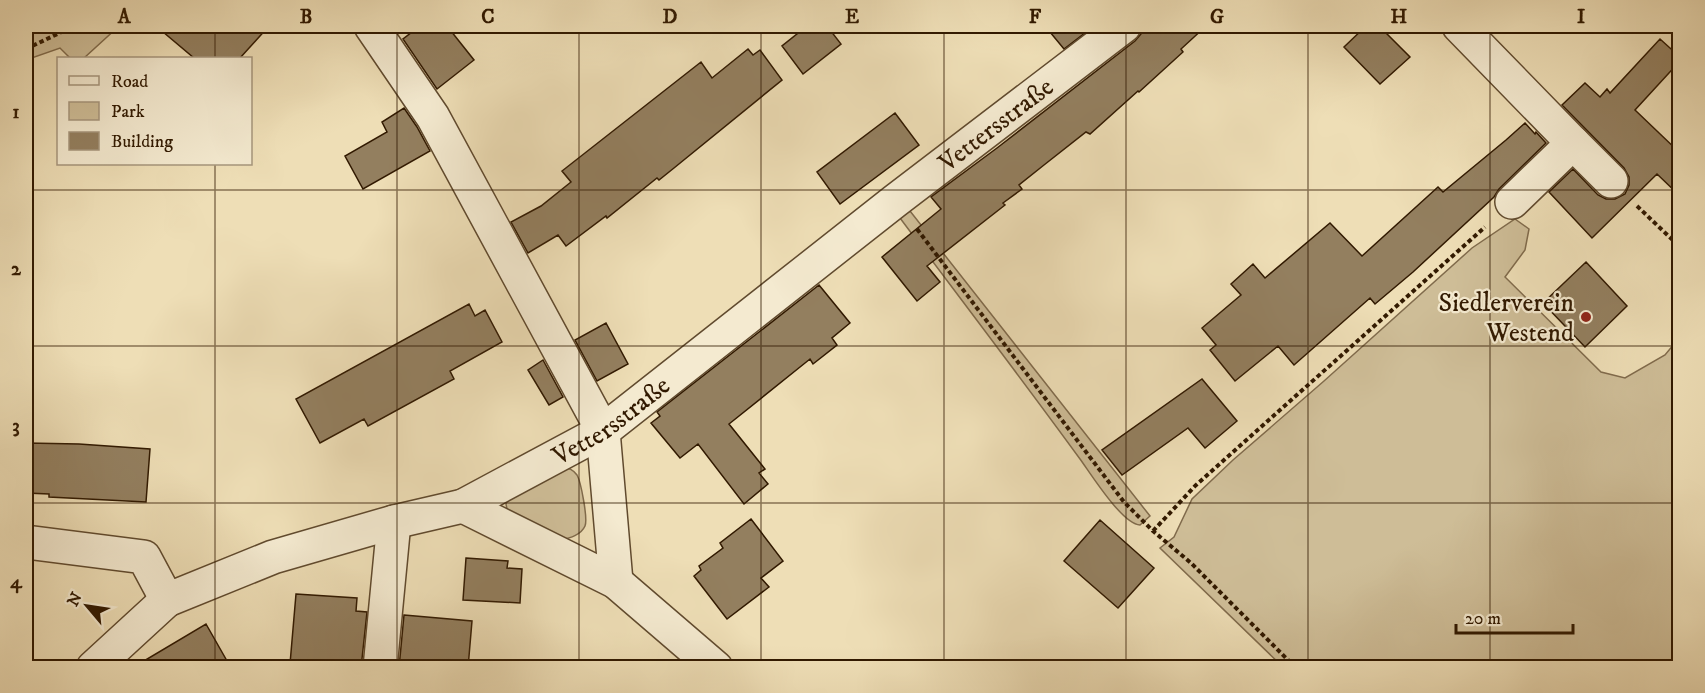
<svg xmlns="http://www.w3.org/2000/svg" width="1705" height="693" font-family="'IM FELL DW Pica',serif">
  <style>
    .green { fill: #cebd97; stroke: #806b4c; stroke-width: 1.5 }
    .building { fill: #937f5f; stroke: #311900; stroke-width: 1.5 }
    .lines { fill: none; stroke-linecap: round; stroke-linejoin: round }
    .minor-casing { stroke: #604a2e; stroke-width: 36 }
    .path { stroke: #311900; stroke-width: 4; stroke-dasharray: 4.5 3; stroke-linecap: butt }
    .minor { stroke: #f4ead0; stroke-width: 33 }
    .grid { fill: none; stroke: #311900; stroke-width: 1.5; stroke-opacity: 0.55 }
    .poi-dot { fill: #8f2418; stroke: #f4ead0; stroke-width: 2 }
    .labels { text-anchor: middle; stroke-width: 4.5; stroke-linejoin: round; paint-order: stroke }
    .street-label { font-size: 26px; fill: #311900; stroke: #f4ead0 }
    .poi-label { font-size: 26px; fill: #311900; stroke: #f4ead0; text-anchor: end }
    .neatline { fill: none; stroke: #311900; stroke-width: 2 }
    .grid-label { font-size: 20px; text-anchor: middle; font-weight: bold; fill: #311900 }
  </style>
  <rect width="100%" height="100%" fill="#eedeb6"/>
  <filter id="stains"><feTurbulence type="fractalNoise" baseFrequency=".00333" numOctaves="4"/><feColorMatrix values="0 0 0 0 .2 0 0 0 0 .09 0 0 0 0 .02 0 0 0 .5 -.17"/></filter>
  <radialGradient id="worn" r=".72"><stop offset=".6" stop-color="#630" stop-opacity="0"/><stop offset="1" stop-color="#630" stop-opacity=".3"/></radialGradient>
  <!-- green -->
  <path class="green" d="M 26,26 L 119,26 L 84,58 L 70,58 L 60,48 L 26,60 Z
    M 910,211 L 1150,516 L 1140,525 C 1122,524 1091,474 1080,459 C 1021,378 960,298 900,218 Z
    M 1515,219 L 1529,229 L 1525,250 L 1505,277 L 1601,372 L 1625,378 L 1665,355 L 1679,338 L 1679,667 L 1283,667 L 1160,548 L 1174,537 L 1192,499 L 1233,460 L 1324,381 L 1472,248 Z
    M 561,466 C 568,468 573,469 577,475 C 581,482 588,519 585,526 C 581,535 570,538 561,540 L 508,514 L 506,504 L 509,495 Z"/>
  <!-- building -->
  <path class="building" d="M 156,26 L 269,26 L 240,58 L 194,58 Z
    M 420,26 L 447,26 L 474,60 L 437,89 L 403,39 Z
    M 807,26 L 827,26 L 841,44 L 803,74 L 782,46 Z
    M 1045,26 L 1094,26 L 1064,49 Z
    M 1142,26 L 1206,26 L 1181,49 L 1183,52 L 1139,92 L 1138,91 L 1090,134 L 1086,132 L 1044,165 L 1019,185 L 1022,189 L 1003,203 L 1005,205 L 927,266 L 940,282 L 917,301 L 882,257 L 941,209 L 931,197 L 997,148 L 1135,41 L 1141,34 Z
    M 1366,26 L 1379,26 L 1410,57 L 1380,84 L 1344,47 Z
    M 1660,39 L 1680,57 L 1680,61 L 1635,110 L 1680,153 L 1680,196 L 1657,174 L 1592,238 L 1549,192 L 1573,169 L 1598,195 L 1606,199 L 1615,199 L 1625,194 L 1629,185 L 1629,177 L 1624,168 L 1562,105 L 1585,83 L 1600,97 L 1607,89 L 1610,93 Z
    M 748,49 L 753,55 L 760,50 L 782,80 L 674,168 L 659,180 L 657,178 L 607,218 L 606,216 L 566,246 L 558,235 L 528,253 L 511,222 L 541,206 L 571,182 L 562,171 L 701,62 L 712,78 Z
    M 404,108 L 417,127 L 430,151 L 363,189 L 345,156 L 387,132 L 382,122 Z
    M 895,113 L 919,145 L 840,204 L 817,172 Z
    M 1525,123 L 1535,134 L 1536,132 L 1546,143 L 1499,189 L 1494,197 L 1413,272 L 1375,304 L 1370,298 L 1294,365 L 1278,346 L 1235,381 L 1210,350 L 1216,345 L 1202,328 L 1241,295 L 1231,284 L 1253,264 L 1265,278 L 1330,223 L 1362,256 L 1438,187 L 1443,192 L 1506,140 Z
    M 1586,262 L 1627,306 L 1585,347 L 1543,303 Z
    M 819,285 L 850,323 L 832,338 L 837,345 L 813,364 L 810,359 L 729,424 L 765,469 L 759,473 L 768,484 L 744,504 L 698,444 L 680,458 L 651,423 L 660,416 L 657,412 Z
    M 469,304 L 475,316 L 485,310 L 502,342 L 450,371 L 454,379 L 368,426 L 364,419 L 320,443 L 296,399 Z
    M 606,323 L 628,364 L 597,381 L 575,340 Z
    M 543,360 L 563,397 L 549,405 L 528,370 Z
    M 1202,379 L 1237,421 L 1205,448 L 1188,428 L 1122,475 L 1102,450 Z
    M 26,443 L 79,444 L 150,449 L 146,502 L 49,497 L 49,494 L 26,493 Z
    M 751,519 L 783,561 L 761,578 L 769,587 L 727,619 L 694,576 L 701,570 L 699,566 L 723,548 L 720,543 Z
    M 1100,520 L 1154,568 L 1118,608 L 1064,561 Z
    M 466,558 L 508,561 L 507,568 L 522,569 L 520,603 L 463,600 Z
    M 296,594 L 357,598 L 356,611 L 367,612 L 361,668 L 290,664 Z
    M 404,615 L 472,621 L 468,668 L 399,668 Z
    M 206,624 L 231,668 L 132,668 Z"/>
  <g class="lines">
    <!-- minor casing -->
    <g class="minor-casing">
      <g id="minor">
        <path d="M 371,26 L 433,117 L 603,431 L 616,582"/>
        <path d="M 1459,26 L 1573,143 L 1512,202"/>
        <path d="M 1573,143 L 1611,181"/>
        <path d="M 463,506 L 616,582 L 716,668"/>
        <path id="s1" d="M 26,542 L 144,557 L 167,600 L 273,557 L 394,522 L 463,506 L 603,431 L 895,201 L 1124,26"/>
        <path d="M 93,668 L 167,600"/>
        <path d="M 380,668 L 394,522"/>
      </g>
    </g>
    <!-- path -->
    <path class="path" d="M 26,49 L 74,26
      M 1637,206 L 1680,247
      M 917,229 L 1124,502 L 1153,531 L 1191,563 L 1296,668
      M 1153,531 L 1195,486 L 1485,227"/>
    <!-- minor -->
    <use href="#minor" class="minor"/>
  </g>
  <!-- grid -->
  <path class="grid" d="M 215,26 L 215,58M 397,26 L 397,668M 579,26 L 579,668M 761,26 L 761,668M 944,26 L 944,668M 1126,26 L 1126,668M 1308,26 L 1308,668M 1490,26 L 1490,668M 215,164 L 215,668M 26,190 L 1680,190M 26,346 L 1680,346M 26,503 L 1680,503"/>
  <!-- markers -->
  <circle class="poi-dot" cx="1586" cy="317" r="6"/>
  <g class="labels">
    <!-- street labels -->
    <g class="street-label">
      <text dy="9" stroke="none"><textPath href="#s1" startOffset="1136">Vettersstraße</textPath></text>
      <text dy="9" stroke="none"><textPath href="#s1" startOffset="650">Vettersstraße</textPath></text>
    </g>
    <!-- poi labels -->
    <g class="poi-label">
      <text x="1574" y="311">Siedlerverein<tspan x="1574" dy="30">Westend</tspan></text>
    </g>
  </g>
  <!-- margin -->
  <rect width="1705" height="693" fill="none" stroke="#eedeb6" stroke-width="66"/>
  <!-- legend -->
  <rect x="57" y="57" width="195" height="108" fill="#f4ead0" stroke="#a6967d" stroke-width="1.5"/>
  <rect x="69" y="76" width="30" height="9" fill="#f4ead0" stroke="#a6967d" stroke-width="1.5"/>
  <text x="111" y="87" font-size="18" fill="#311900">Road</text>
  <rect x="69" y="102" width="30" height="18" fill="#cebd97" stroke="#a6967d" stroke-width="1.5"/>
  <text x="111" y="117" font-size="18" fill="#311900">Park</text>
  <rect x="69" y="132" width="30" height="18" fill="#937f5f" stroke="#a6967d" stroke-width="1.5"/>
  <text x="111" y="147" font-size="18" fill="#311900">Building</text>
  <!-- north arrow -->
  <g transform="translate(87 606) rotate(299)" stroke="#f4ead0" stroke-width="4.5" paint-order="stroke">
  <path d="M0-4.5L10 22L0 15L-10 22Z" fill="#311900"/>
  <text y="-9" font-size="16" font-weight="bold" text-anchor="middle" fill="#311900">N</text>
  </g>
  <!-- scale -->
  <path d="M1456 624v9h117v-9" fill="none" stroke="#311900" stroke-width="3"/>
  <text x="1465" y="624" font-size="18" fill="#311900" stroke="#f4ead0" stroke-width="4.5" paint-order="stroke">20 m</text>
  <rect x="33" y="33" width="1639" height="627" class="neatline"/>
  <g class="grid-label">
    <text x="124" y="23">A</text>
    <text x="306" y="23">B</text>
    <text x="488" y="23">C</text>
    <text x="670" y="23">D</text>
    <text x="852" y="23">E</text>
    <text x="1035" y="23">F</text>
    <text x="1217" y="23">G</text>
    <text x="1399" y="23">H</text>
    <text x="1581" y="23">I</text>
    <text x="16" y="118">1</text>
    <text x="16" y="275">2</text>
    <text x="16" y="432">3</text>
    <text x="16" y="588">4</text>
  </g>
  <rect width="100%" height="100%" filter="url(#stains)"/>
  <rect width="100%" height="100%" fill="url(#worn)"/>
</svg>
